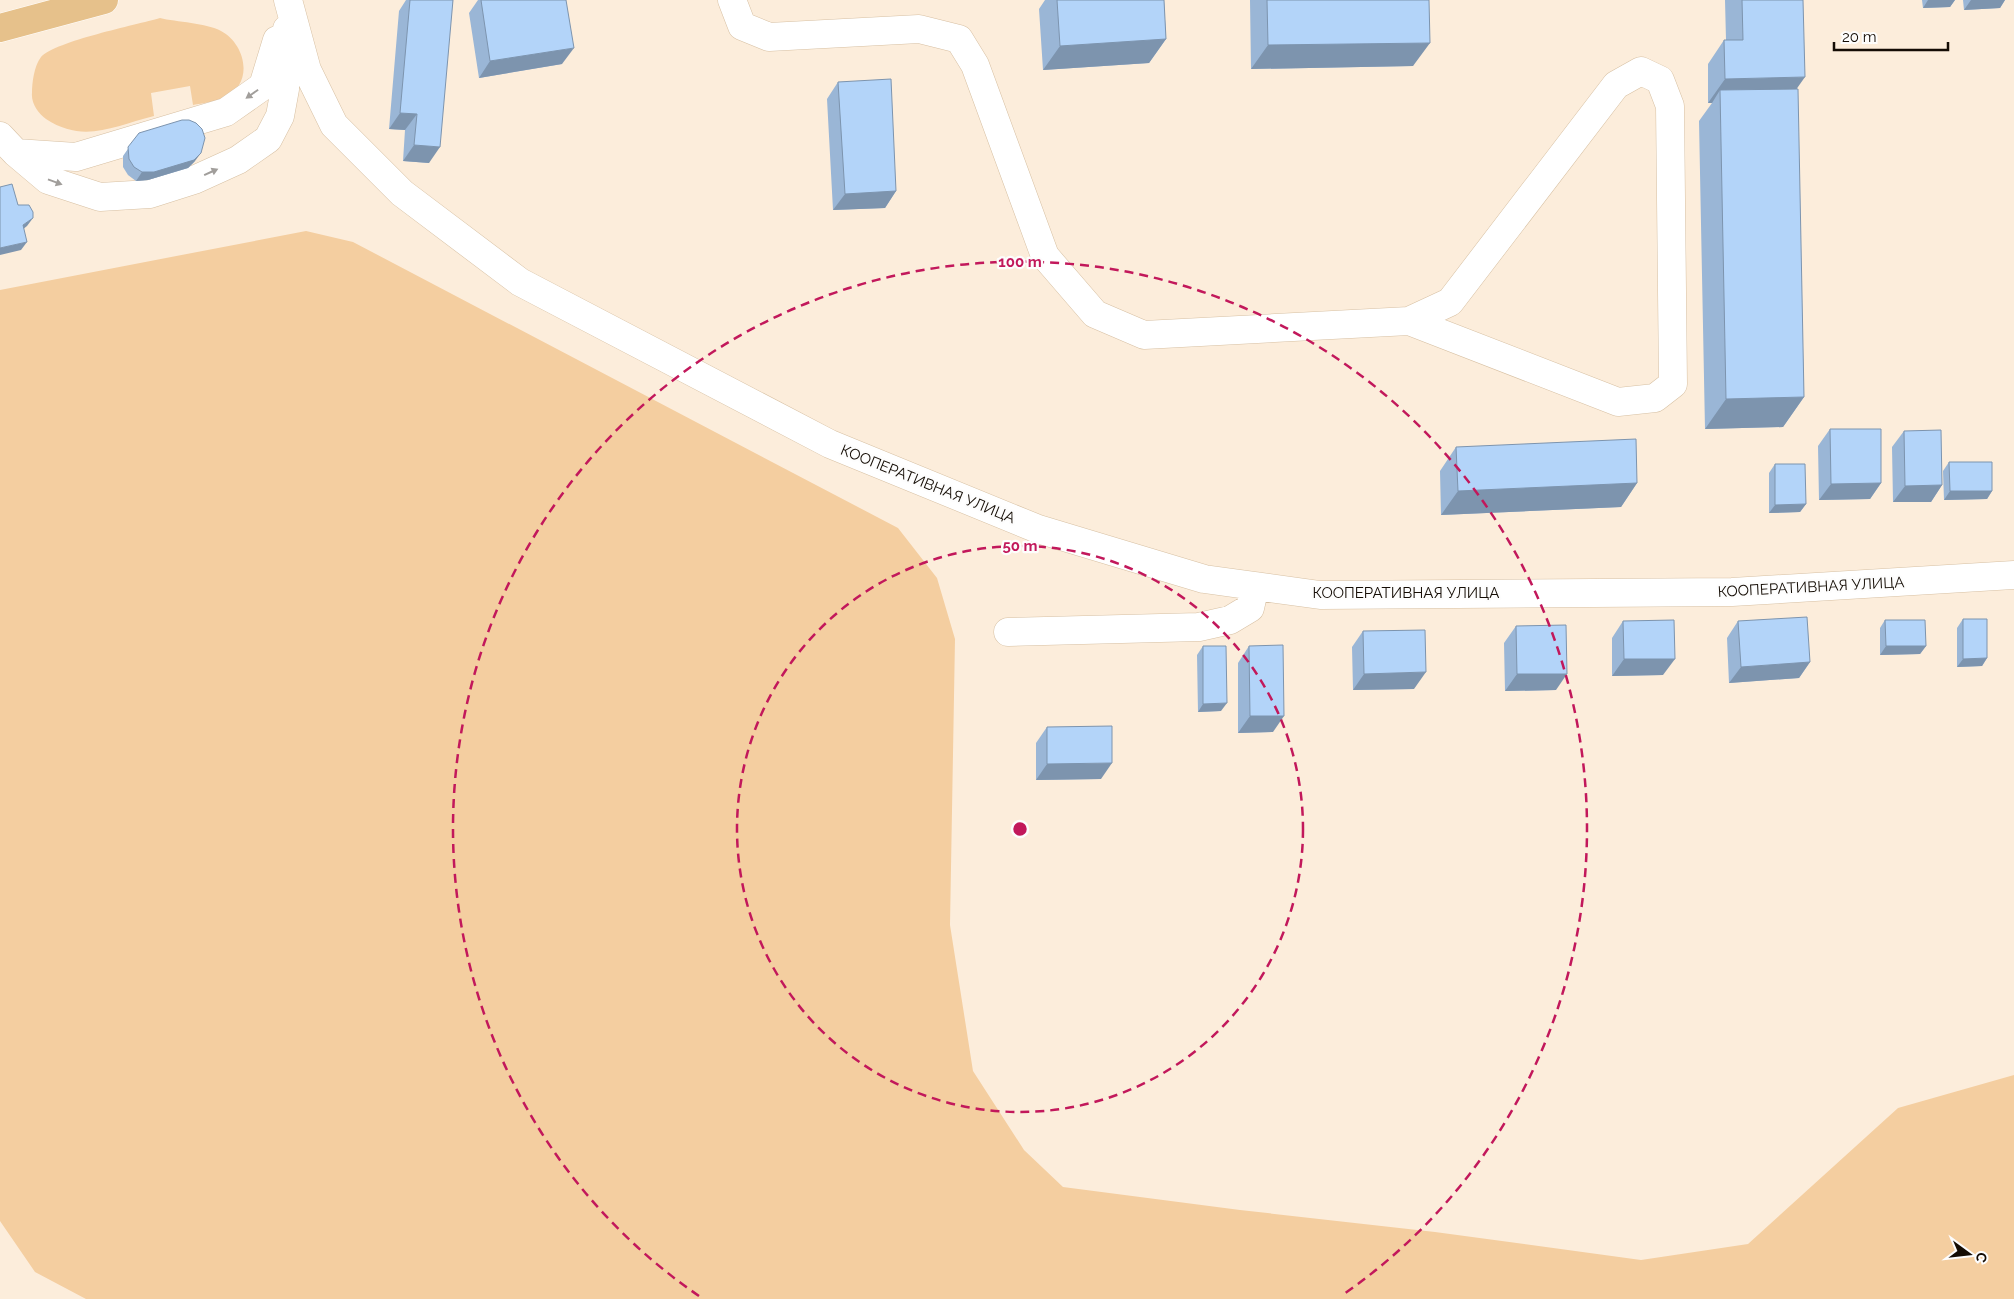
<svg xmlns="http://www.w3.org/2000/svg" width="2014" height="1299" font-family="Raleway,sans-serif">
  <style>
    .green { fill: #f4cea0 }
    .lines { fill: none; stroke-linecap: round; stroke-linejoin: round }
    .minor-casing { stroke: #d7c0a3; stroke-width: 29 }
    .major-casing { stroke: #fff; stroke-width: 29 }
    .minor { stroke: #fff; stroke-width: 28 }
    .major { stroke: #e6c18b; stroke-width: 28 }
    .wall { fill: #9ab6d6 }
    .shaded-wall { fill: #7d94ae }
    .building { fill: #b3d4f9; stroke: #7d94ae }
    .oneway { fill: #a19e9b }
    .ring { fill: none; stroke: #c2185b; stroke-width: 2.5; stroke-dasharray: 9 6 }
    .labels { text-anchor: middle; stroke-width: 4.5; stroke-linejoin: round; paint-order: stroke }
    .street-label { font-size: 15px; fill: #140c04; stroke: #fdfdfd }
    .centre { fill: #c2185b; stroke: #fdfdfd; stroke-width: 2.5 }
    .ring-label { font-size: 15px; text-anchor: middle; font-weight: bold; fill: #c2185b; stroke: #fdfdfd; stroke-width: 4.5; stroke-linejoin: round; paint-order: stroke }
  </style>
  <rect width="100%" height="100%" fill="#fceddb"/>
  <!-- green -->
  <path class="green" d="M 160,18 C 176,22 207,23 221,31 C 246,44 255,85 223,98 C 214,102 203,103 193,105 L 190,86 L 151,93 L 154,116 C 114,126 84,144 46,119 C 38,113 31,103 32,93 C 32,83 34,66 41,57 C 56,41 136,25 160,18 Z
    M 306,231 L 353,242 L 898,528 L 937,578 L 955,639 L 950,925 L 973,1071 L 1024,1150 L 1063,1187 L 1240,1210 L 1435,1232 L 1641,1260 L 1748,1244 L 1898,1108 L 2014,1075 L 2014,1299 L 86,1299 L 35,1272 L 0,1221 L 0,290 Z"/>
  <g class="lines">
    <!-- minor casing -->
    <g class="minor-casing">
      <path id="minor" d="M 288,0 L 307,70 L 334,125 L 402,193 L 520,282 L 830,444 L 1038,529 L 1204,579 L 1320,595 L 1732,592 L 2014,575
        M 732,0 L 742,26 L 769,37 L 919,29 L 959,39 L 975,65 L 1045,256 L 1095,314 L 1144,335 L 1409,321 L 1450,302 L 1616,85 L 1641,71 L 1660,80 L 1670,106 L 1673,384 L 1655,398 L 1618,402 L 1409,321
        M 0,136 L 16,153 L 48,180 L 100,197 L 150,194 L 194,180 L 238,160 L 268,139 L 280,116 L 285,89 L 287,29
        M 16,153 L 76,157 L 226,112 L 263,86 L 277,40
        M 1008,632 L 1199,627 L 1230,620 L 1250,608 L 1255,586"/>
    </g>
    <!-- major casing -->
    <g class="major-casing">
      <path id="major" d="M 0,28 L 104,0"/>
    </g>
    <!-- minor -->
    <use href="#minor" class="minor"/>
    <!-- major -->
    <use href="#major" class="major"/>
  </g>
  <!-- wall -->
  <path class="wall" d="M 406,0 L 453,0 L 429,163 L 403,161 L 405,130 L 389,129 L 399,11 Z
    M 478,0 L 566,0 L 562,64 L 479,78 L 469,13 Z
    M 1045,0 L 1164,0 L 1166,39 L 1149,63 L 1043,70 L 1039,9 Z
    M 1250,0 L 1429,0 L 1413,66 L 1251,69 Z
    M 1725,0 L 1803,0 L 1797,89 L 1804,397 L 1783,427 L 1705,429 L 1699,121 L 1712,103 L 1708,103 L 1708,64 L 1724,40 L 1726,40 Z
    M 1922,0 L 1955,0 L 1950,7 L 1923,8 Z
    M 1963,0 L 2005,0 L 2000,8 L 1964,10 Z
    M 838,82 L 896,191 L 885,208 L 833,210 L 827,99 Z
    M 139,133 L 195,161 L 188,168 L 148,180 L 136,181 L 128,175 L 123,167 L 123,156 Z
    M 1830,429 L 1881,483 L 1870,499 L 1819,500 L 1818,446 Z
    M 1904,431 L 1942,485 L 1931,502 L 1893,502 L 1892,447 Z
    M 1456,447 L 1637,483 L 1621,507 L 1441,515 L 1440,471 Z
    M 1949,462 L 1992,491 L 1987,499 L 1944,500 L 1943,471 Z
    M 1775,464 L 1806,504 L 1800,512 L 1769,513 L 1769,473 Z
    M 1963,619 L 1987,658 L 1982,666 L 1957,667 L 1957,628 Z
    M 1885,620 L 1926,646 L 1920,654 L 1880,655 L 1880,628 Z
    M 1623,621 L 1663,675 L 1612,676 L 1612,638 Z
    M 1738,621 L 1810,662 L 1799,678 L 1729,683 L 1727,638 Z
    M 1516,626 L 1556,690 L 1505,691 L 1504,643 Z
    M 1363,631 L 1414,689 L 1353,690 L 1352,647 Z
    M 1203,646 L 1221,711 L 1198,712 L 1197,655 Z
    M 1249,646 L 1273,732 L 1238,733 L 1238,663 Z
    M 1047,727 L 1101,779 L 1036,780 L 1036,743 Z"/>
  <!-- shaded-wall -->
  <path class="shaded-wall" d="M 1928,0 L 1955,0 L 1950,7 L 1923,8 Z
    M 1971,0 L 2005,0 L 2000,8 L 1964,10 Z
    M 1166,39 L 1149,63 L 1043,70 L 1060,46 Z
    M 1430,43 L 1413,66 L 1251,69 L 1268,45 Z
    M 574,48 L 562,64 L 479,78 L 490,61 Z
    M 1805,77 L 1788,101 L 1720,90 L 1712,103 L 1708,103 L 1725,79 Z
    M 400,113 L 417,114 L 405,130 L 389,129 Z
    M 414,145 L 440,147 L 429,163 L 403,161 Z
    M 201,153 L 195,161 L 188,168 L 148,180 L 136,181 L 142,172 Z
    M 896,191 L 885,208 L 833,210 L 845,194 Z
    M 33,218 L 27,226 L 17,234 L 23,225 Z
    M 27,242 L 21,250 L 0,255 L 0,248 Z
    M 1804,397 L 1783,427 L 1705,429 L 1726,399 Z
    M 1637,483 L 1621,507 L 1441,515 L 1458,491 Z
    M 1881,483 L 1870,499 L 1819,500 L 1831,484 Z
    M 1942,485 L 1931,502 L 1893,502 L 1905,486 Z
    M 1950,491 L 1992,491 L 1987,499 L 1944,500 Z
    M 1806,504 L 1800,512 L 1769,513 L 1775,505 Z
    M 1886,646 L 1926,646 L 1920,654 L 1880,655 Z
    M 1987,658 L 1982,666 L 1957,667 L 1963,659 Z
    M 1624,659 L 1675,659 L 1663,675 L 1612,676 Z
    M 1810,662 L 1799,678 L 1729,683 L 1741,667 Z
    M 1426,672 L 1414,689 L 1353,690 L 1364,674 Z
    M 1517,674 L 1567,674 L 1556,690 L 1505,691 Z
    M 1227,703 L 1221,711 L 1198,712 L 1203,704 Z
    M 1250,716 L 1284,716 L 1273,732 L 1238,733 Z
    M 1112,763 L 1101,779 L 1036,780 L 1047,764 Z"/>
  <!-- building -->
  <path class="building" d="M 410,0 L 453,0 L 440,147 L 414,145 L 417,114 L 400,113 Z
    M 481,0 L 566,0 L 574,48 L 490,61 Z
    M 1057,0 L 1164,0 L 1166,39 L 1060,46 Z
    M 1267,0 L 1429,0 L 1430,43 L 1268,45 Z
    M 1742,0 L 1803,0 L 1805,77 L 1725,79 L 1724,40 L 1743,40 Z
    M 891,79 L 896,191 L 845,194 L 838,82 Z
    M 1798,89 L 1804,397 L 1726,399 L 1720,90 Z
    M 182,120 L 189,120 L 196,123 L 202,129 L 205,138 L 201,153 L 194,160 L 154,172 L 142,172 L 134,167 L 129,159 L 128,147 L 139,133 Z
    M 12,184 L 18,205 L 29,205 L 33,212 L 33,218 L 23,225 L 27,242 L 0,248 L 0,187 Z
    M 1830,429 L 1881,429 L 1881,483 L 1831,484 Z
    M 1941,430 L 1942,485 L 1905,486 L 1904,431 Z
    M 1636,439 L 1637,483 L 1458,491 L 1456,447 Z
    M 1949,462 L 1992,462 L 1992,491 L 1950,491 Z
    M 1775,464 L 1805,464 L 1806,504 L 1775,505 Z
    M 1807,617 L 1810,662 L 1741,667 L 1738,621 Z
    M 1963,619 L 1987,619 L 1987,658 L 1963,659 Z
    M 1674,620 L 1675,659 L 1624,659 L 1623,621 Z
    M 1885,620 L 1925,620 L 1926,646 L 1886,646 Z
    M 1566,625 L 1567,674 L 1517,674 L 1516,626 Z
    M 1425,630 L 1426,672 L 1364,674 L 1363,631 Z
    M 1283,645 L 1284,716 L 1250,716 L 1249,646 Z
    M 1203,646 L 1226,646 L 1227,703 L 1203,704 Z
    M 1112,726 L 1112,763 L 1047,764 L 1047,727 Z"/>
  <!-- one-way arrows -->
  <defs><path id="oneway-solid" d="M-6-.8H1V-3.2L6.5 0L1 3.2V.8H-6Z" transform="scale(1.25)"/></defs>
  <g class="oneway">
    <use href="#oneway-solid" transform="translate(252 94) rotate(145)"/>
    <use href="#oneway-solid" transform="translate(211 172) rotate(-24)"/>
    <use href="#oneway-solid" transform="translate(55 182) rotate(20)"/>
  </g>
  <!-- distance rings -->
  <g class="ring">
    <circle cx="1020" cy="829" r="283"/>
    <path d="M699 1296A567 567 0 1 1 1341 1296"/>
  </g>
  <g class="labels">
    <!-- street labels -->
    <g class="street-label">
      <text transform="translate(928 484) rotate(22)" y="5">КООПЕРАТИВНАЯ УЛИЦА</text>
      <text transform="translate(1811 587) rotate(-3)" y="5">КООПЕРАТИВНАЯ УЛИЦА</text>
      <text x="1406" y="598">КООПЕРАТИВНАЯ УЛИЦА</text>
    </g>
  </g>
  <circle cx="1020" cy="829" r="8" class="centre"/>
  <g class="ring-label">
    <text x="1020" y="267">100 m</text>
    <text x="1020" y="551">50 m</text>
  </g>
  <!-- north arrow -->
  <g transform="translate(1969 1254) rotate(105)" stroke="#fdfdfd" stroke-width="4" paint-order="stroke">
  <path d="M0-4L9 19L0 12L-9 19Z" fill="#140c04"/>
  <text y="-8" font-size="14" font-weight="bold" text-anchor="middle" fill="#140c04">С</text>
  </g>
  <!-- scale -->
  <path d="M1834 42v8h114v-8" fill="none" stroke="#140c04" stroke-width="2.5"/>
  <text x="1842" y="42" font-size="15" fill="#140c04" stroke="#fdfdfd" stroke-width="4" paint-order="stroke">20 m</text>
</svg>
